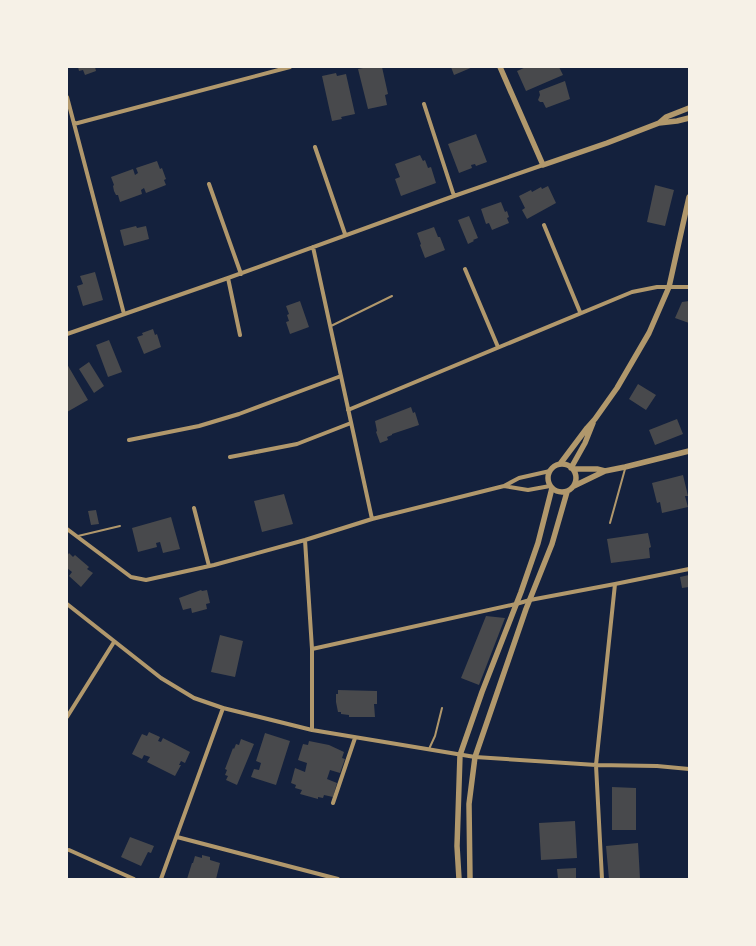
<svg xmlns="http://www.w3.org/2000/svg" width="756" height="946" font-family="'Noto Sans',sans-serif">
  <style>
    .building { fill: #48494c }
    .lines { fill: none; stroke-linecap: round; stroke-linejoin: round }
    .service { stroke: #b1986c; stroke-width: 2 }
    .minor { stroke: #b1986c; stroke-width: 4 }
    .tertiary { stroke: #b1986c; stroke-width: 5.5 }
  </style>
  <rect width="100%" height="100%" fill="#14213d"/>
  <!-- building -->
  <path class="building" d="M 78,67 L 95,67 L 96,71 L 85,75 L 83,70 L 79,71 Z
    M 368,67 L 369,68 L 382,67 L 388,94 L 385,95 L 387,105 L 368,109 L 358,69 Z
    M 451,67 L 473,67 L 454,75 Z
    M 526,67 L 559,67 L 563,75 L 526,91 L 517,71 Z
    M 336,73 L 337,76 L 346,74 L 355,114 L 341,117 L 342,119 L 332,121 L 322,76 Z
    M 565,81 L 570,99 L 546,108 L 543,102 L 540,102 L 538,100 L 540,95 L 539,91 Z
    M 476,134 L 487,162 L 476,166 L 475,164 L 471,165 L 472,168 L 459,173 L 448,144 Z
    M 420,155 L 423,161 L 425,160 L 428,168 L 431,167 L 436,183 L 401,196 L 395,179 L 400,177 L 395,164 Z
    M 157,161 L 160,169 L 162,168 L 166,179 L 164,180 L 166,185 L 146,193 L 144,188 L 141,190 L 142,194 L 120,202 L 118,195 L 116,195 L 114,191 L 113,186 L 114,185 L 111,177 L 133,169 L 135,175 L 138,173 L 136,168 Z
    M 655,185 L 674,190 L 665,226 L 647,222 Z
    M 548,186 L 556,203 L 527,219 L 522,210 L 525,208 L 519,196 L 531,190 L 532,192 L 541,187 L 542,189 Z
    M 501,202 L 505,212 L 507,211 L 509,217 L 507,218 L 509,223 L 492,230 L 489,223 L 486,224 L 481,209 Z
    M 469,216 L 478,238 L 473,240 L 474,241 L 468,244 L 458,220 Z
    M 136,226 L 137,228 L 146,226 L 149,239 L 124,246 L 120,230 Z
    M 434,227 L 438,237 L 440,237 L 445,250 L 425,258 L 420,245 L 421,244 L 417,233 Z
    M 95,272 L 103,300 L 83,306 L 77,286 L 83,284 L 80,276 Z
    M 300,301 L 309,327 L 290,334 L 286,322 L 289,321 L 287,315 L 289,314 L 286,306 Z
    M 689,301 L 689,323 L 675,318 L 682,302 Z
    M 153,329 L 155,335 L 157,334 L 161,347 L 144,354 L 137,337 L 143,335 L 142,333 Z
    M 109,340 L 122,372 L 108,377 L 96,345 Z
    M 89,362 L 104,386 L 94,393 L 79,369 Z
    M 67,364 L 88,400 L 67,412 Z
    M 638,384 L 656,395 L 646,410 L 629,399 Z
    M 411,407 L 413,413 L 415,412 L 419,425 L 392,434 L 392,435 L 387,437 L 388,440 L 380,443 L 376,432 L 377,431 L 375,421 Z
    M 677,419 L 683,434 L 655,445 L 649,430 Z
    M 683,475 L 688,496 L 685,496 L 688,507 L 662,513 L 660,502 L 657,503 L 652,483 Z
    M 284,494 L 293,524 L 262,532 L 254,501 Z
    M 96,510 L 99,524 L 91,525 L 88,511 Z
    M 171,517 L 180,549 L 163,553 L 160,542 L 156,543 L 157,547 L 138,552 L 132,528 Z
    M 648,533 L 651,547 L 649,548 L 650,558 L 611,563 L 607,539 Z
    M 69,553 L 73,557 L 75,555 L 89,567 L 87,569 L 93,573 L 81,587 L 69,576 L 72,572 L 67,568 L 67,556 Z
    M 689,575 L 689,587 L 682,588 L 680,577 Z
    M 201,590 L 202,591 L 207,590 L 210,603 L 206,604 L 207,609 L 192,613 L 191,608 L 183,610 L 179,598 Z
    M 486,616 L 505,618 L 479,685 L 461,678 Z
    M 220,635 L 243,641 L 235,677 L 211,672 Z
    M 338,690 L 377,691 L 377,704 L 374,704 L 375,717 L 349,717 L 349,715 L 341,714 L 341,712 L 338,712 L 336,702 L 336,694 L 338,694 Z
    M 149,732 L 160,737 L 158,741 L 161,742 L 163,738 L 190,752 L 185,763 L 181,761 L 179,765 L 181,765 L 175,776 L 147,762 L 150,757 L 144,755 L 142,759 L 132,754 L 142,734 L 147,736 Z
    M 265,733 L 290,741 L 276,785 L 251,777 L 254,769 L 259,770 L 261,763 L 256,761 Z
    M 241,739 L 254,744 L 237,785 L 226,780 L 228,776 L 225,775 L 227,770 L 225,769 L 233,748 L 234,749 L 236,744 L 239,745 Z
    M 309,741 L 329,745 L 344,752 L 342,758 L 345,759 L 340,773 L 330,770 L 327,779 L 337,783 L 333,797 L 324,795 L 323,798 L 318,797 L 318,799 L 300,794 L 302,790 L 295,788 L 296,785 L 291,783 L 295,768 L 305,772 L 307,763 L 298,760 L 303,744 L 308,745 Z
    M 612,787 L 636,788 L 636,830 L 612,830 Z
    M 575,821 L 577,858 L 541,860 L 539,823 Z
    M 130,837 L 154,846 L 151,853 L 148,852 L 141,866 L 121,857 Z
    M 638,843 L 640,879 L 609,879 L 606,846 Z
    M 202,855 L 210,857 L 210,860 L 220,863 L 216,879 L 187,879 L 192,863 L 193,863 L 195,856 L 202,858 Z
    M 576,868 L 576,879 L 558,879 L 557,869 Z"/>
  <g class="lines">
    <!-- service -->
    <path class="service" d="M 331,326 L 392,296
      M 610,523 L 625,469
      M 78,536 L 120,526
      M 429,749 L 435,736 L 442,708"/>
    <!-- minor -->
    <path class="minor" d="M 67,97 L 124,314
      M 424,104 L 454,196
      M 74,124 L 290,67
      M 315,147 L 345,234
      M 209,184 L 241,274
      M 544,225 L 580,312
      M 313,247 L 372,519
      M 465,269 L 498,347
      M 228,278 L 240,335
      M 67,334 L 228,278 L 454,196 L 543,165
      M 348,410 L 632,292 L 657,287 L 689,287
      M 129,440 L 199,426 L 239,414 L 341,376
      M 230,457 L 297,444 L 351,423
      M 504,486 L 528,490 L 550,486
      M 194,508 L 209,566
      M 67,529 L 131,577 L 146,580 L 214,565 L 305,540 L 372,519 L 504,486 L 519,478 L 550,471
      M 305,540 L 312,649 L 312,730
      M 67,604 L 161,678 L 194,698 L 223,708 L 312,730 L 475,757 L 596,765 L 657,766 L 689,769
      M 312,649 L 516,604 L 530,600 L 615,584 L 689,569
      M 67,717 L 114,642
      M 333,803 L 355,738
      M 177,837 L 338,879
      M 69,850 L 134,879
      M 161,879 L 223,708
      M 602,879 L 596,765 L 615,584"/>
    <!-- tertiary -->
    <path class="tertiary" d="M 500,67 L 543,165 L 607,143 L 659,123 L 666,117 L 689,108
      M 659,123 L 677,121 L 689,118
      M548 478a14 14 0 1 1 28 0a14 14 0 1 1-28 0Z
      M 560,464 L 587,428 L 595,419 L 617,388 L 649,333 L 669,287 L 689,197
      M 571,468 L 585,443 L 593,423
      M 573,469 L 597,469 L 605,471
      M 574,486 L 605,471 L 625,467 L 689,451
      M 459,879 L 457,846 L 460,755 L 482,692 L 521,592 L 538,543 L 552,488
      M 470,879 L 469,804 L 475,757 L 526,609 L 552,544 L 567,492"/>
  </g>
  <!-- border -->
  <rect width="756" height="946" fill="none" stroke="#f6f1e7" stroke-width="136"/>
</svg>
